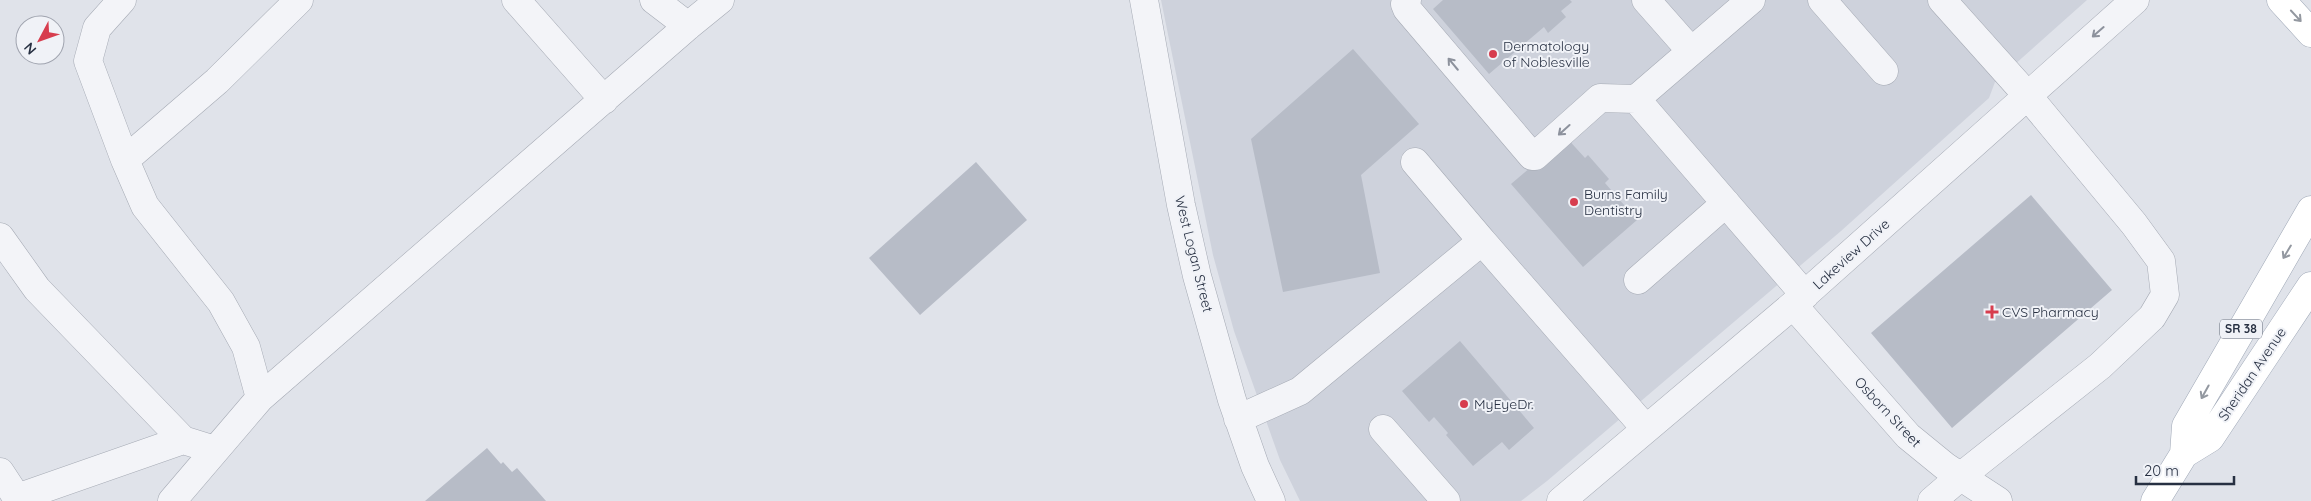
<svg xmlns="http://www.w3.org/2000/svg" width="2311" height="501" font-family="Quicksand,sans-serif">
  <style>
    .built { fill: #ced2dc }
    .building { fill: #b7bcc7 }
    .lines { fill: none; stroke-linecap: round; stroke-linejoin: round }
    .minor-casing { stroke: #a5aab4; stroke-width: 29 }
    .major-casing { stroke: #9ea7b6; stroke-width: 29 }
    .minor { stroke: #f3f4f8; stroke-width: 28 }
    .major { stroke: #fff; stroke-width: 28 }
    .oneway { stroke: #9398a0 }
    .oneway2 { stroke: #8d929d }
    .poi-dot { fill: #d73d4e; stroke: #f0f2f7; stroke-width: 2 }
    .labels { text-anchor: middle; stroke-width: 4; stroke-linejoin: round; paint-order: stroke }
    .shield { fill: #f0f2f7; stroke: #636a78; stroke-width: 1 }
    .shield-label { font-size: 12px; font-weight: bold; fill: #273042 }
    .poi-label { font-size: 14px; fill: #273042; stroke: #f0f2f7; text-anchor: start }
    .street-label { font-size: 14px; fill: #273042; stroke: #f0f2f7 }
  </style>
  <rect width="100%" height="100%" fill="#e0e3ea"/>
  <path class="built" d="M1161,0h926l-92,82 -6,16 -148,133 -294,250 -26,20h-221l-20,-41 -46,-129 -21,-76z"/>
  <path class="building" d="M1443,0h127l2,2 -11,9 5,6 -18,16 -4,-6 -55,47 -56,-65z
    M1353,49l66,75 -58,51 19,98 -97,19 -32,-153z
    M1566,137l19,21 3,-3 21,24 -4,4 32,37 -54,47 -72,-83z
    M976,162l51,58 -107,95 -51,-57z
    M2031,195l81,95 -160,138 -81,-95z
    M1460,341l74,87 -25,22 -7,-8 -29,24 -27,-31 2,-2 -14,-16 -5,5 -27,-31z
    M487,448l14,16 2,-2 9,10 5,-4 29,33h-121z"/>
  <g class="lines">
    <defs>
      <path id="minor" d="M122,0l-25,28 -9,33 37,99
        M516,0l88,100
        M654,0l34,26
        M1144,0l37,205 16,71 35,124 23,66 16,35
        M1407,0l-2,4 2,5 125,147h3l65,-58 36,1
        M1646,0l45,51
        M1751,0l-115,99 169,196
        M1822,0l62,71
        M1415,162l67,79
        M0,237l37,52 146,151 32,10
        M1638,280l88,-77
        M1793,305l115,131 38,31 52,34
        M260,398l-14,-51 -25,-45 -76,-96 -20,-46 92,-79 82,-81
        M1238,419l62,-28 182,-150 164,188
        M1383,429l63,72
        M0,472l19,29
        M17,498l166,-58
        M172,501l88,-103 428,-372 32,-26
        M1561,501l232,-196 342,-305
        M1932,501l28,-24 140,-111 52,-49 13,-22 -4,-34 -27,-37 -107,-129 -85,-95"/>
      <path id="major" d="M2281,0l30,33
        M2184,454l2,-28 125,-216
        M2155,501l29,-47 26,-16 101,-152"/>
    </defs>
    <use href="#minor" class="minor-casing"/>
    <use href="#major" class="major-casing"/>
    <use href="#minor" class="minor"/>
    <use href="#major" class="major"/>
  </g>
  <defs><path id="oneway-shaft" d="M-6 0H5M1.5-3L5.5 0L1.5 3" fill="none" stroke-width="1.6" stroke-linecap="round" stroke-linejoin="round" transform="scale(1.25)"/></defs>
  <g class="oneway">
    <use href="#oneway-shaft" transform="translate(2296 16) rotate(47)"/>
    <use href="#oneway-shaft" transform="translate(2287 252) rotate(121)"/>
    <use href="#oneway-shaft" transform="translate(2205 392) rotate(119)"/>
  </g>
  <g class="oneway2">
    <use href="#oneway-shaft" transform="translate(2098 32) rotate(139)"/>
    <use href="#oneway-shaft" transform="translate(1453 64) rotate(-130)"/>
    <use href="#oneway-shaft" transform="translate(1564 130) rotate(138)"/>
  </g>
  <g class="poi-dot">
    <circle cx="1493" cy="54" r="5"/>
    <circle cx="1574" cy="202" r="5"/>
    <path d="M1989.5 304.5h5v5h5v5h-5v5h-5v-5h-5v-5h5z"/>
    <circle cx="1464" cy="404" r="5"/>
  </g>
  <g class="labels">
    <rect class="shield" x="2220" y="319.5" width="42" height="19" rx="4"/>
    <g class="shield-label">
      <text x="2241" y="333">SR 38</text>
    </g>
    <g class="poi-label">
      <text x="1503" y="51">Dermatology<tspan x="1503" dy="16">of Noblesville</tspan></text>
      <text x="1584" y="199">Burns Family<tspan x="1584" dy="16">Dentistry</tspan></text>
      <text x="2002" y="317">CVS Pharmacy</text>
      <text x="1474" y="409">MyEyeDr.</text>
    </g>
    <g class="street-label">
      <text transform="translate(1194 254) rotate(76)" y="5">West Logan Street</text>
      <text transform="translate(1851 254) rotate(-42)" y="5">Lakeview Drive</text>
      <text transform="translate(2252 374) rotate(-56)" y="5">Sheridan Avenue</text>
      <text transform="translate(1888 412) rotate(47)" y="5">Osborn Street</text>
    </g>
  </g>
  <g transform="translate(40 40) rotate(229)"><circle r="24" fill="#f0f2f7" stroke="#a0a4af"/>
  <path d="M0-4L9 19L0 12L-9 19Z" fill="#d73d4e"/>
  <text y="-8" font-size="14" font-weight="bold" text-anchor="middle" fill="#273042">N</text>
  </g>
  <path d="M2136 476v8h98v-8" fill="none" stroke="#273042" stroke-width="2.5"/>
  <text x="2144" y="476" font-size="15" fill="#273042" stroke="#f0f2f7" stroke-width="4" paint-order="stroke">20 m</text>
</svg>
